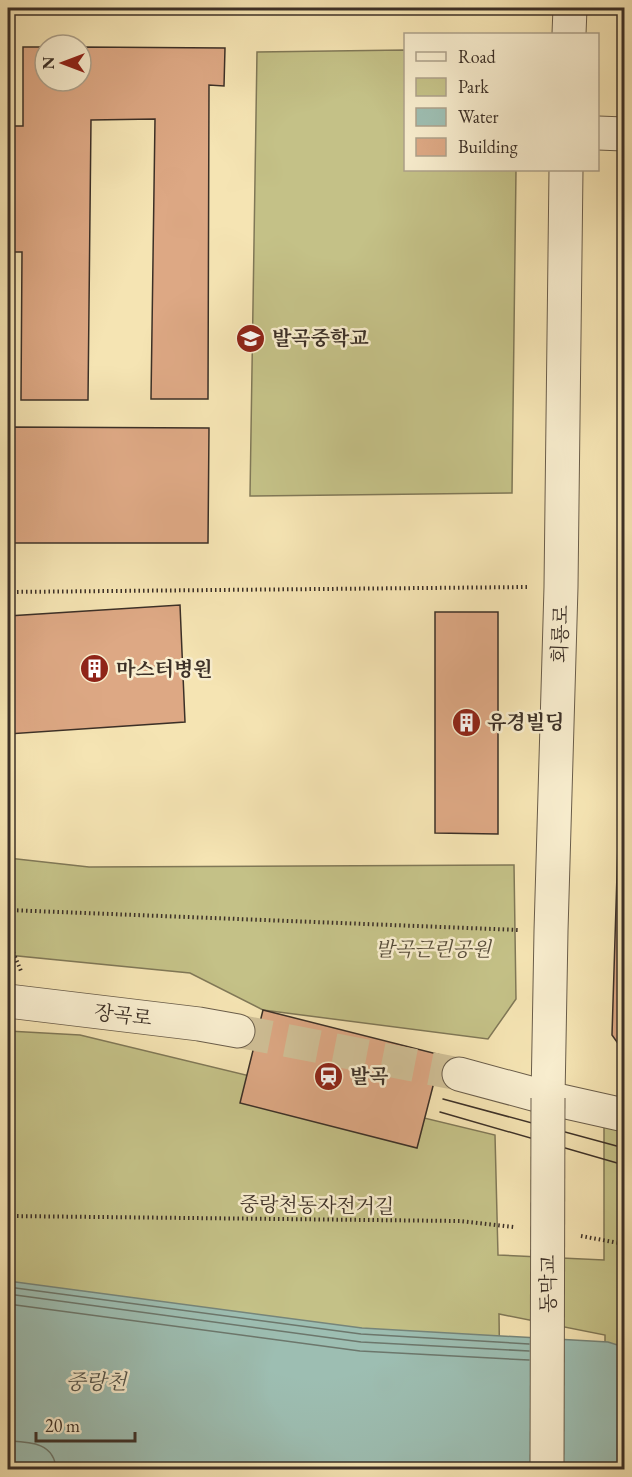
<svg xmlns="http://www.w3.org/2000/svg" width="632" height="1477" font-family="'EB Garamond','Noto Serif KR',serif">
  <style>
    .green { fill: #c4c187; stroke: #807857; stroke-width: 1.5 }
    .water { fill: #9dbeb2; stroke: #76857a; stroke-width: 1.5 }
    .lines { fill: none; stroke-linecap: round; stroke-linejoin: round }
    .shore { stroke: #6c776c; stroke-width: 1.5 }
    .building { fill: #dda884; stroke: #3c3027; stroke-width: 1.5 }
    .minor-tunnel { stroke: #d0c097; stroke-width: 33; stroke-dasharray: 33 16; stroke-linecap: butt }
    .minor-casing { stroke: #6a5d4a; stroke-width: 35 }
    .tertiary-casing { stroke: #6a5d4a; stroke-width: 35 }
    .path { stroke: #3c3027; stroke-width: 4; stroke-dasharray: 1.5 3; stroke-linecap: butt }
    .minor { stroke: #f8edce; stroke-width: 33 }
    .tertiary { stroke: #f8edce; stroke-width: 33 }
    .tram { stroke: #3c3027; stroke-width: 1.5 }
    .tertiary-bridge-casing { stroke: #6a5d4a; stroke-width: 35; stroke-linecap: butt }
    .tertiary-bridge { stroke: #f8edce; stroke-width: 33 }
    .labels { text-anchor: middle; stroke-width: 5; stroke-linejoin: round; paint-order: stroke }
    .poi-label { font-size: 20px; font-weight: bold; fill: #3c3027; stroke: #f8edce; text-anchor: start }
    .street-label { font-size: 20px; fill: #3c3027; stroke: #f8edce }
    .park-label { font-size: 20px; font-style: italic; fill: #574d3a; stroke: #f8edce }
    .water-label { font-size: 21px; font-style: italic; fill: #54544a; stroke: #f8edce }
  </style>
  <rect width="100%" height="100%" fill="#f5e4b3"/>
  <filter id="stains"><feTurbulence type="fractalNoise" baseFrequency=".00333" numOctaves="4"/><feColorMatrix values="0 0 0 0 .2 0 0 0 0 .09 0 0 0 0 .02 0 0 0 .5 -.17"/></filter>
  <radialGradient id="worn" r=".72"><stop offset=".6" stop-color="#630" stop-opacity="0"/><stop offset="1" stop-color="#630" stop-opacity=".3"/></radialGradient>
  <path class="green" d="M405,50l1,120h110l-4,323 -262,3 7,-444z
    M8,858l81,9 425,-2 2,134 -28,40 -225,-29 -73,-37 -182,-18z
    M8,1031l72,4 415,100 3,120 106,5v-143l20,5v347h-19v-134l-106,-21 2,155h-493z"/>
  <path class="water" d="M8,1281l354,47 246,14 16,5v122l-587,1 -4,-3 -25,-4z"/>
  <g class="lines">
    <path class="shore" d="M8,1287l353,47 168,10
      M8,1294l353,48 168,9
      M8,1304l352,47 169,9
      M8,1441c21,1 47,1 48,29"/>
  </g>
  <path class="building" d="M23,47h22v34h36v-34l144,1 -1,38 -15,-1 -1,314h-57l4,-280 -64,1 -3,280h-67l1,-148h-14v-126h15z
    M8,427l201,1 -1,115h-200z
    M180,605l5,117 -177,12v-118z
    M435,612h63v222l-63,-1z
    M623,682h1v370l-12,-17z
    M263,1010l178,45 -24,93 -177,-45z"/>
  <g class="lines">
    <path class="minor-tunnel" d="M238,1031l221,43"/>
    <defs>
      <path id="minor" d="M598,133l26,1
        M8,1001l191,23 39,7
        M459,1074l89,24"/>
      <path id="tertiary" d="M569,34l1,-26
        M566,170l-5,417 -10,344 -3,167 76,17"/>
    </defs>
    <use href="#minor" class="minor-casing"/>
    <use href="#tertiary" class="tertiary-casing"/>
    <path class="path" d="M8,592l521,-5
      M8,910l511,20
      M8,940l13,31
      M8,1216l452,5 54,6
      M581,1236l43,8"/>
    <use href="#minor" class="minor"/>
    <use href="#tertiary" class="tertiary"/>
    <path class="tram" d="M443,1099l181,49
      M440,1112l184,53"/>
    <defs>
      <path id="tertiary-bridge" d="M547,1470l1,-372"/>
    </defs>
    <use href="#tertiary-bridge" class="tertiary-bridge-casing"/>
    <use href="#tertiary-bridge" class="tertiary-bridge"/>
  </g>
  <defs>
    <symbol id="school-disc" viewBox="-11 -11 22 22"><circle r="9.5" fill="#8f2418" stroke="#f8edce"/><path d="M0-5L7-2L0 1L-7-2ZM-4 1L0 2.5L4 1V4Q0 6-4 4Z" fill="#fff"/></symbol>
    <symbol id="building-disc" viewBox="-11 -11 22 22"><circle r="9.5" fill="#8f2418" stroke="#f8edce"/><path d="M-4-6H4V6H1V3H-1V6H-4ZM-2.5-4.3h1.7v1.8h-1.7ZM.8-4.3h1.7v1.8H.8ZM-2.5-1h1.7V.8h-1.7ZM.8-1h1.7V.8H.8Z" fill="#fff"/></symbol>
    <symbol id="station-disc" viewBox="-11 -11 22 22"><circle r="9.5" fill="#8f2418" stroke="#f8edce"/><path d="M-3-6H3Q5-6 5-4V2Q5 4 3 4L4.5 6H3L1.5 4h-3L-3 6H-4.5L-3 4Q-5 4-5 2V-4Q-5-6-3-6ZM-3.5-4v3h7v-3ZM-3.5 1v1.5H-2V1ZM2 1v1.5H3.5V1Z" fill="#fff"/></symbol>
  </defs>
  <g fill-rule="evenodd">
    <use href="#school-disc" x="234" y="322" width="33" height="33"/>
    <use href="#building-disc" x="78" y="652" width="33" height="33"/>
    <use href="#building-disc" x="450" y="706" width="33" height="33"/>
    <use href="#station-disc" x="312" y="1060" width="33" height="33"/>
  </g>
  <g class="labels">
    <g class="poi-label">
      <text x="272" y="345">발곡중학교</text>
      <text x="116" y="676">마스터병원</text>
      <text x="487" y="729">유경빌딩</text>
      <text x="350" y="1083">발곡</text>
    </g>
    <g class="street-label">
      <text transform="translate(560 634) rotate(-88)" y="7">회룡로</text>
      <text transform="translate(123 1015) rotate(7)" y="7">장곡로</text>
      <text transform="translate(317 1205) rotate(1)" y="7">중랑천동자전거길</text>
      <text transform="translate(548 1284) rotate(-90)" y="7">동막교</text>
    </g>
    <g class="park-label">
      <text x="433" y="956">발곡근린공원</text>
    </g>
    <g class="water-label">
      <text x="96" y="1389">중랑천</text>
    </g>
  </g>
  <rect width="632" height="1477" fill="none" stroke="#f5e4b3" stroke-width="30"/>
  <rect x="9" y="9" width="614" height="1459" fill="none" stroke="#3c3027" stroke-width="3"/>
  <rect x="15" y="15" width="602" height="1447" fill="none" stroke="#3c3027" stroke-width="1.5"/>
  <rect x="404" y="33" width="195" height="138" fill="#f8edce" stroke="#ada18b" stroke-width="1.5"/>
  <rect x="416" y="52" width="30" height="9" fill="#f8edce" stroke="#ada18b" stroke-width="1.5"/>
  <text x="458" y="63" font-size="18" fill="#3c3027">Road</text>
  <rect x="416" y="78" width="30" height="18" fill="#c4c187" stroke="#ada18b" stroke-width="1.5"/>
  <text x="458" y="93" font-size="18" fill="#3c3027">Park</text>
  <rect x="416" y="108" width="30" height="18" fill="#9dbeb2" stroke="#ada18b" stroke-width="1.5"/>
  <text x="458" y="123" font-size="18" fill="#3c3027">Water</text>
  <rect x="416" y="138" width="30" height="18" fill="#dda884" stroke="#ada18b" stroke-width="1.5"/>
  <text x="458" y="153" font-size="18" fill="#3c3027">Building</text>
  <g transform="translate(63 63) rotate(270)"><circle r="28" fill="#f8edce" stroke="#ada18b" stroke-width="1.5"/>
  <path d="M0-4.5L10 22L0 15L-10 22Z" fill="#8f2418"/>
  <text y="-9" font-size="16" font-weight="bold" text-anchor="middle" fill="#3c3027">N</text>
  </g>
  <path d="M36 1432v9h99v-9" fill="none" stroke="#3c3027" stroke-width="3"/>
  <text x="45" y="1432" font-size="18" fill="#3c3027" stroke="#f8edce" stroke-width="4.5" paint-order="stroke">20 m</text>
  <rect width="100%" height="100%" filter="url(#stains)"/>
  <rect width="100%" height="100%" fill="url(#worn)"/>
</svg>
